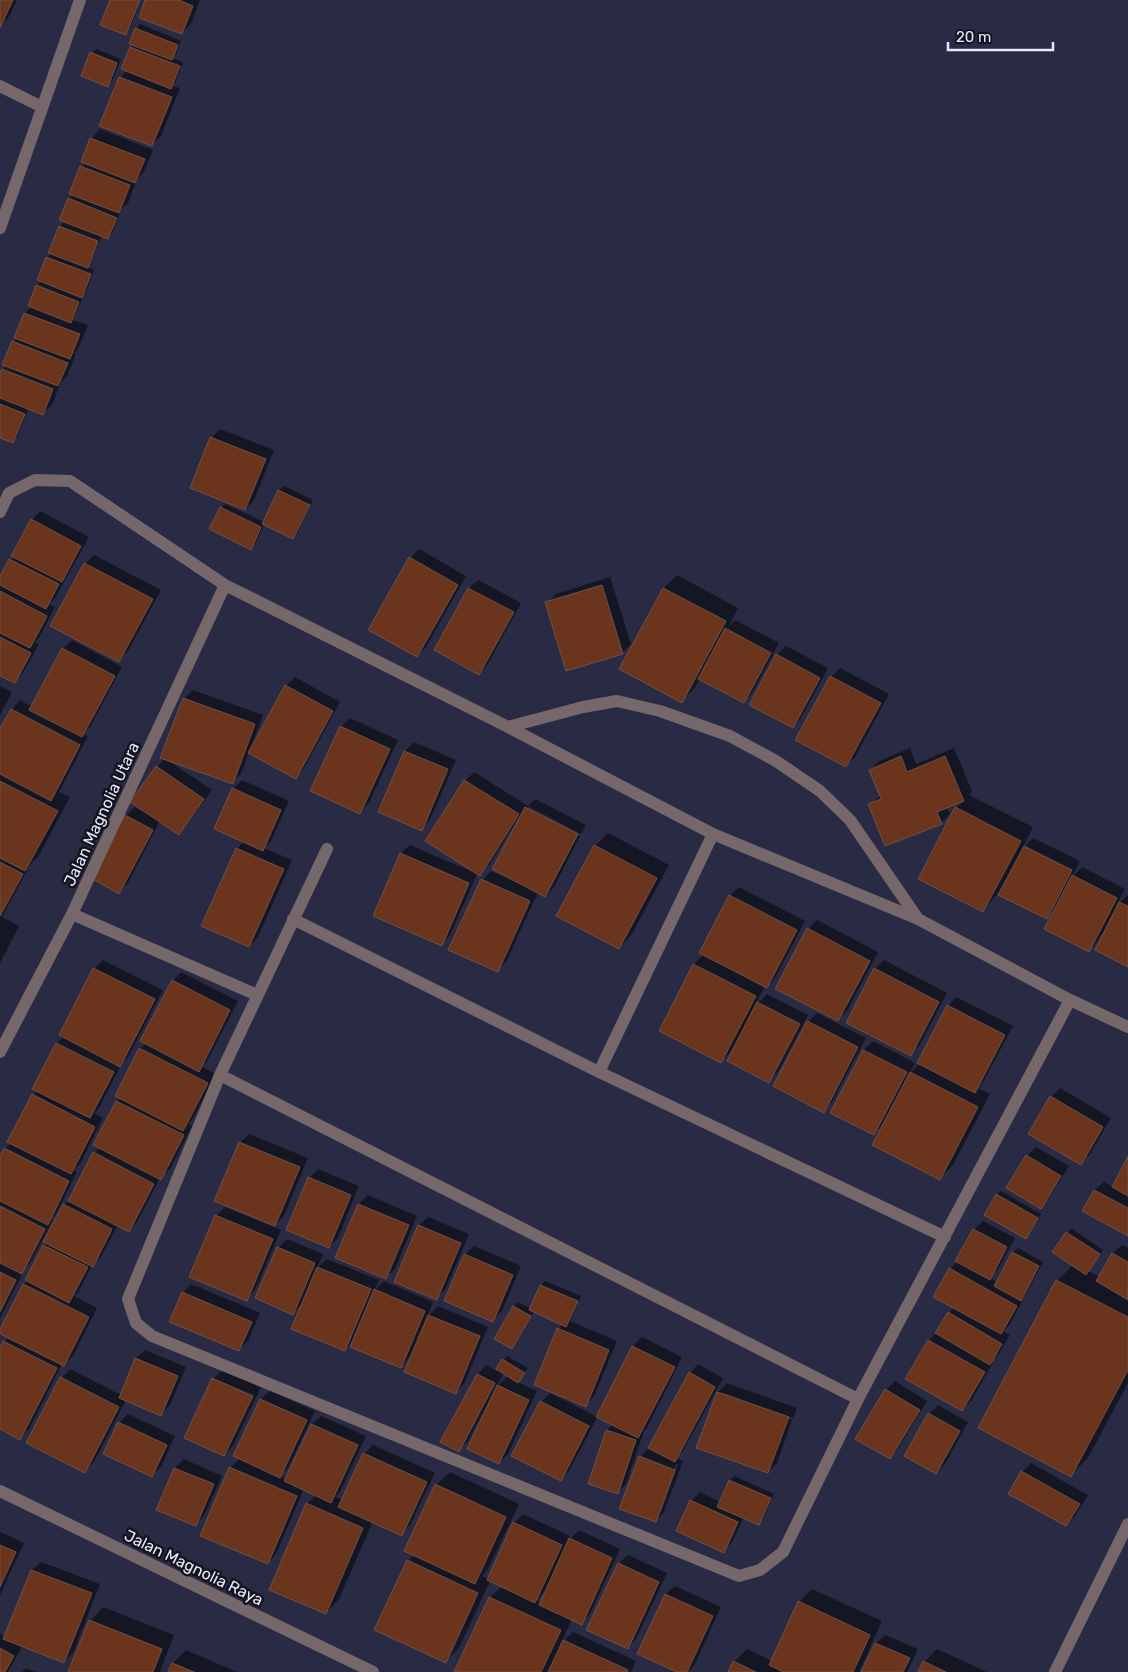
<svg xmlns="http://www.w3.org/2000/svg" width="1128" height="1672" font-family="Rubik,sans-serif">
  <style>
    .shadow { fill: #0007; fill-rule: evenodd }
    .building { fill: #6a341d; stroke: #705145 }
    .lines { fill: none; stroke-linecap: round; stroke-linejoin: round }
    .minor { stroke: #76676b; stroke-width: 12 }
    .labels { text-anchor: middle; stroke-width: 5; stroke-linejoin: round; paint-order: stroke }
    .street-label { font-size: 16px; fill: #e8eafb; stroke: #13141f }
  </style>
  <rect width="100%" height="100%" fill="#292a43"/>
  <path class="shadow" d="M0,0h17l-8,17 -9,9z
    M111,0h30l-11,29 -4,4z
    M147,0h53l-9,24 -9,9z
    M140,24l41,17 -5,13 -4,4 11,4 -8,21 -3,3 8,2 -19,48 -9,9 -32,-67 7,-8 4,-22 3,-4 2,-15z
    M96,49l25,10 -9,22 -4,4 -16,-32z
    M100,129l53,21 -9,22 -7,7 -9,24 -10,9 2,1 -8,21 -4,4 -6,-3 -11,27 -4,5 7,3 -8,22 -5,5h2l-10,23 15,5 -10,24 -4,4 2,1 -9,22 -6,6 -9,23 -9,8 -14,-5 -12,29 -4,4 -13,-5v-59l3,-8 4,-4 6,-23 4,-4 8,-25 7,-7h-2l7,-21 5,-4 5,-24 5,-4 8,-27 5,-5 4,-22 5,-5 7,-27 5,-5 -3,-1 9,-23z
    M220,429l54,21 -20,50 -9,9 -34,-71z
    M284,486l29,14 -16,34 -4,4 -29,-14 -9,20 -4,4 -30,-40 4,-4 39,18 16,-32z
    M40,511l49,26 -34,61 -6,6 6,3 -16,31 -4,4 4,2 -16,29 -9,9 -14,-8v-96l14,-22 18,-36z
    M419,549l47,27 -40,71 -9,9 -7,-98z
    M94,555l67,35 -33,61 -9,9 -34,-96z
    M677,575l61,33 -9,18 6,-6 44,23 -27,50 -8,9 -44,-24 -5,10 -14,13 -17,-113z
    M610,577l21,67 -9,9 -75,-50 9,-9z
    M478,580l43,23 -33,61 -9,9 -10,-85z
    M72,640l50,27 -32,60 -7,7 5,2 -29,56 11,5 -32,60 -7,6 -29,54 17,9 -19,37v-233l12,-21 8,-9 12,7 31,-58z
    M786,646l42,22 -27,50 -9,9 -15,-72z
    M840,668l49,26 -34,63 -9,8 -15,-88z
    M295,677l45,25 -36,66 -9,9 -46,-25 -8,22 -9,8 -63,-21 43,29 -25,35 -9,9 -18,-13 -32,62 -9,9 7,-76 8,-9 12,6 1,-1 10,-45 8,-9 19,-59 9,-9 70,25 -11,30h2l32,-59z
    M0,686l12,6 -12,23z
    M350,718l48,22 -29,63 -9,9 -19,-85z
    M414,742l42,18 -26,60 -8,9 -43,-18 26,-60z
    M910,748l6,16 38,-16 18,43 -3,4 64,32 -11,22 11,-11 47,23 -8,16 10,-10 43,22 -9,17 12,-11v70l-26,-32 -5,9 -8,8 -33,-42 -10,10 -48,-25 -15,18 -27,-103 8,-8 -17,7 3,7 -9,9 -71,-18 11,-10 -10,-25 8,-9z
    M474,772l54,34 7,-7 51,26 -5,9 -53,-28v3l52,27 -26,51 -9,9 -7,-4 -32,70 -9,8 -15,-90 9,-9 22,10 7,-62 -2,-1 -29,47 -9,9 -15,-93z
    M242,780l47,21 -18,40 -7,7 28,12 -34,77 -9,9 -12,-97 7,-8 -11,-52z
    M608,833l61,32 -37,69 -13,14 -24,-102z
    M410,845l67,29 -27,61 -8,9 -68,-29 27,-62z
    M739,887l66,34 -30,57 -8,9 -2,-1 -35,67 -9,8 -61,-31 34,-66 10,-10 26,-58z
    M817,920l61,32 -31,59 -9,8 -30,-90z
    M103,960l60,30 -35,67 -6,6 -23,45 -5,5 9,5 -23,46 -7,6 4,2 -21,42 -5,5 2,1 -23,43 -7,7 1,1 -24,47v-159l5,-10 6,-6 22,-48 5,-5 -4,-2 23,-45 6,-6 -3,-2 34,-66z
    M884,960l63,33 -28,53 -8,8 -36,-85z
    M181,972l57,29 -31,60 -5,6 14,7 -24,46 -4,4 4,2 -22,43 -10,9 -23,44 -9,9 -10,-6 -17,32 -9,8 -14,28 -4,3 23,12 -24,48 -9,8h-2l-33,65 -9,9 -20,-10v-78l4,-8 5,-5 -7,-4 -2,4v-9l2,1 22,-45 4,-3 -2,-1 21,-38 17,-37 8,-8 22,-44 6,-6 17,-45 4,-5 -5,-2 24,-46 6,-6 27,-62z
    M767,994l41,21 -30,57 -9,9 -11,-78z
    M956,997l57,29 -30,56 -5,6 12,6 -37,71 -13,13 -56,-55 -10,11 -42,-21 32,-63 9,-9 42,22 -6,12 11,-12 28,-57z
    M817,1013l49,25 -34,64 -8,9 -16,-89z
    M1060,1088l51,30 -21,36 -9,9 -30,-66z
    M249,1134l59,24 -24,58 -9,9 -35,-82z
    M1036,1147l33,19 -20,32 -9,9 -13,-51z
    M1128,1158v76l-44,-24 11,-20 9,-8 9,5z
    M318,1169l41,17 -21,52 -9,9 -20,-69z
    M1001,1191l40,23 -11,19 -4,4 -29,-42z
    M368,1195l49,21 -22,53 -9,8 -49,-20 22,-53z
    M225,1207l56,23 -26,60 -9,9 -30,-83z
    M428,1217l41,17 -24,56 -9,8 -41,-16 24,-57z
    M983,1221l32,17 -17,31 -8,9 7,4 16,-30 5,-4 25,14 -33,62 -7,7 7,4 -12,20 -7,7 2,1 -22,38 -9,9 -55,-32 22,-38 8,-8 12,-19 5,-6 -4,-38 8,-8 -1,-1 17,-30z
    M1071,1228l32,22 -15,21 12,6 13,-24 9,-8 6,3v135l-40,75 -17,17 -92,-47 79,-148 15,-15 -19,-13z
    M287,1239l36,15 -6,14 10,-9 52,21 -4,10 9,-9 49,21 -6,16 11,-12 50,21 -24,57 -8,8 -43,-38 -13,13 -47,-26 -8,9 -42,-47 -10,10 -36,-15 21,-50z
    M474,1246l47,20 -19,45 -9,9 -28,-65z
    M545,1281l36,15 -11,25 47,20 -23,55 -8,9 -28,-76 5,-5 -29,-13 -18,32 -4,4 2,-40 4,-5 13,7 10,-23z
    M191,1284l69,29 -12,28 -9,9 -56,-58z
    M642,1337l40,20 -35,71 -3,3 -18,53 -9,9 -28,-9 18,-54 6,-6 -15,-8 -29,55 -9,8 -19,-77 9,-9 47,24 36,-71z
    M145,1350l41,17 -16,38 -9,9 -35,-14 -32,62 -9,9 -23,-93 8,-9 51,26 15,-37z
    M507,1356l21,12 -11,14 20,9 -29,63 -9,9 -15,-48 -2,-1 -14,27 -9,9 19,-76 8,-9 11,6zM504,1373l4,3 -10,10h-1z
    M698,1364l25,14 -40,73 -7,7 7,3 -19,51 -9,9 -15,-64 9,-9 41,-75zM676,1464h2l-17,48h-3z
    M222,1370l39,17 -28,59 -9,9 -11,-76z
    M895,1381l32,20 -29,48 -9,9 -3,-68z
    M727,1383l70,25 -4,10 -72,-26v2l71,26 -15,43 -9,9 -50,-80z
    M270,1391l45,20 -27,57 -8,8 7,3 25,-55 9,-8 45,20 -26,56 -5,5 8,3 21,-46 9,-9 62,28 -25,52 -8,9 -29,-13 -34,78 -13,14 -19,-109 10,-10 -13,-5 -28,65 -8,9 -38,-95 10,-10 -5,-2 26,-57z
    M938,1405l30,17 -23,42 -9,8 -7,-58z
    M128,1414l47,22 -14,31 -9,8 -33,-52z
    M184,1459l38,17 -18,40 -9,9 -38,-16 18,-41z
    M1031,1463l57,32 -13,21 -9,9 -44,-53z
    M450,1472l69,32 -31,65 -6,7 7,3 25,-56 9,-9 47,22 -3,6 12,-12 41,19 -30,65 -9,9 -9,-4 -11,25 12,-12 63,29 -5,11h-175l34,-74 12,-12 -12,-5 -31,67 -13,13 -38,-100 6,-7 22,-69zM547,1589l-6,13 -5,-2z
    M734,1476l40,18 -11,25 -4,4 -15,-6 -12,25 -8,9 -33,-50 9,-9 20,10 10,-22z
    M0,1532l24,11 -24,52z
    M628,1555l39,18 -31,66 -9,9 -39,-18 31,-67z
    M41,1562l59,22 -27,69 -9,9 -41,-17 -15,27h-8v-38l6,3 26,-67z
    M675,1586l46,21 -27,59 -7,6h-7l-41,-19 27,-59z
    M812,1589l70,32 -23,51h-130l5,-10 13,-13 25,12 27,-59z
    M103,1607l71,28 -14,37h-90l20,-51z
    M885,1635l33,14 -11,23h-44l13,-29z
    M937,1649l50,23h-68l5,-10z
    M186,1650l51,22h-68l4,-9z
    M26,1668l10,4h-14z"/>
  <path class="building" d="M0,0h13l-13,28z
    M110,0h30l-14,35 -26,-10z
    M145,0h34l14,6 -11,28 -43,-16z
    M135,28l43,17 -6,15 -43,-16z
    M130,47l50,19 -9,23 -50,-20z
    M90,52l27,11 -9,24 -27,-11z
    M119,77l53,20 -20,49 -53,-20z
    M90,138l55,21 -10,24 -54,-21z
    M80,166l50,19 -11,28 -50,-19z
    M68,198l49,20 -9,21 -49,-19z
    M59,226l39,15 -10,27 -40,-15z
    M46,257l45,17 -9,24 -45,-18z
    M36,285l43,17 -8,21 -43,-17z
    M24,313l56,21 -10,25 -56,-21z
    M12,341l56,22 -10,23 -56,-21z
    M2,369l51,20 -10,26 -43,-17v-25z
    M0,404l25,10 -12,29 -13,-5z
    M210,437l56,22 -21,51 -55,-22z
    M278,490l32,15 -17,34 -31,-15z
    M220,507l41,20 -10,23 -42,-21z
    M31,519l50,27 -19,36 -51,-26z
    M409,557l49,28 -41,72 -49,-27z
    M9,559l50,25 -13,25 -46,-24v-9z
    M84,563l69,36 -34,63 -69,-36z
    M602,585l21,69 -57,17 -21,-69z
    M468,588l46,24 -35,63 -45,-25z
    M663,588l63,33 -44,82 -63,-34z
    M0,591l47,25 -17,32 -30,-15z
    M725,628l46,25 -27,50 -46,-24z
    M0,637l31,16 -16,30 -15,-7z
    M62,648l53,28 -33,61 -53,-27z
    M776,654l44,24 -27,50 -44,-23z
    M830,676l51,27 -35,64 -51,-27z
    M285,685l48,26 -37,68 -48,-26z
    M183,698l72,26 -22,60 -73,-26z
    M11,709l69,36 -29,56 -51,-27v-46z
    M340,726l50,23 -30,65 -50,-23z
    M404,751l44,18 -26,62 -44,-19z
    M901,756l6,16 38,-16 19,45 -27,11 5,12 -57,22 -17,-42 13,-5 -12,-29z
    M156,766l48,33 -25,36 -49,-33z
    M464,780l55,34 -39,62 -55,-35z
    M0,781l58,30 -33,60 -25,-13z
    M232,788l49,22 -18,41 -49,-22z
    M525,807l53,27 -33,63 -53,-28z
    M955,807l66,34 -38,71 -65,-33z
    M125,815l28,15 -34,64 -28,-16z
    M594,845l63,33 -38,71 -63,-33z
    M1024,846l48,24 -25,49 -49,-24z
    M236,848l48,21 -35,78 -48,-21z
    M400,853l69,30 -27,63 -69,-30z
    M0,862l23,12 -23,42z
    M1072,875l45,23 -28,54 -45,-23z
    M481,879l49,22 -32,71 -50,-22z
    M729,895l68,35 -30,58 -68,-35z
    M1119,902l9,4v61l-33,-17z
    M807,928l63,33 -32,60 -63,-32z
    M693,964l63,32 -35,67 -62,-32z
    M93,968l62,31 -35,68 -61,-32z
    M874,968l65,34 -28,54 -65,-33z
    M172,980l58,30 -31,62 -59,-31z
    M757,1002l43,22 -31,59 -42,-22z
    M947,1005l58,30 -30,58 -58,-30z
    M807,1021l51,26 -34,66 -51,-27z
    M56,1043l58,29 -24,46 -58,-29z
    M139,1048l69,35 -25,48 -68,-35z
    M863,1050l44,22 -33,63 -44,-22z
    M910,1072l68,35 -38,73 -68,-35z
    M32,1094l63,33 -24,47 -64,-32z
    M1050,1096l53,31 -22,38 -53,-31z
    M116,1101l68,34 -23,45 -68,-35z
    M239,1142l61,25 -25,59 -61,-25z
    M4,1148l65,33 -21,44 -48,-24v-45z
    M93,1152l61,32 -25,48 -61,-31z
    M1026,1155l35,21 -20,33 -35,-21z
    M1128,1156v40l-16,-9z
    M308,1177l43,18 -22,53 -43,-18z
    M1094,1190l34,18v28l-46,-25z
    M996,1194l42,24 -12,21 -42,-24z
    M63,1204l49,25 -19,38 -50,-25z
    M358,1204l51,21 -23,54 -51,-21z
    M0,1206l45,23 -23,45 -22,-11z
    M215,1215l58,24 -26,62 -58,-24z
    M418,1225l43,18 -24,57 -43,-18z
    M973,1229l34,18 -17,33 -35,-19z
    M1066,1232l34,22 -14,21 -34,-23z
    M43,1245l45,22 -19,36 -44,-23z
    M277,1247l38,16 -22,52 -38,-17z
    M1012,1252l27,14 -18,35 -27,-15z
    M1112,1253l16,9v38l-32,-19z
    M464,1254l49,21 -20,47 -49,-21z
    M317,1267l54,22 -26,62 -54,-22z
    M949,1268l68,38 -16,28 -68,-37z
    M0,1272l16,8 -16,32z
    M1056,1280l72,37v53l-57,107 -93,-49z
    M23,1284l66,33 -25,49 -64,-32v-5z
    M540,1285l38,16 -12,26 -37,-17z
    M374,1289l51,22 -24,57 -51,-21z
    M182,1292l70,30 -13,29 -70,-29z
    M513,1306l18,10 -19,33 -18,-10z
    M948,1312l54,32 -12,21 -55,-32z
    M428,1315l52,21 -24,58 -52,-22z
    M557,1328l52,22 -23,57 -52,-22z
    M928,1340l57,32 -23,39 -57,-32z
    M3,1341l54,27 -37,72 -20,-11v-81z
    M632,1346l43,21 -37,71 -42,-21z
    M135,1358l43,18 -17,40 -42,-18z
    M502,1359l23,14 -7,10 -22,-14z
    M689,1372l26,15 -40,75 -27,-14z
    M477,1374l18,9 -36,69 -19,-10z
    M60,1377l59,30 -34,66 -59,-30z
    M212,1378l41,18 -29,60 -40,-18z
    M497,1385l32,15 -30,64 -32,-15z
    M885,1389l35,21 -30,49 -35,-20z
    M717,1392l72,25 -21,56 -72,-25z
    M260,1399l47,21 -27,58 -47,-22z
    M540,1401l49,25 -28,55 -50,-25z
    M928,1413l32,18 -24,43 -32,-18z
    M118,1422l49,23 -15,32 -49,-23z
    M311,1424l47,21 -27,58 -47,-22z
    M606,1430l30,10 -18,54 -30,-10z
    M363,1453l64,29 -25,54 -64,-29z
    M639,1456l36,14 -19,52 -37,-13z
    M229,1467l68,29 -29,68 -68,-28z
    M174,1468l40,16 -18,42 -40,-16z
    M1021,1471l59,33 -14,22 -58,-32z
    M729,1480l42,18 -12,27 -42,-18z
    M435,1484l71,33 -31,67 -71,-33z
    M690,1500l48,22 -14,31 -48,-22z
    M306,1503l57,25 -37,86 -57,-24z
    M513,1522l49,23 -27,58 -48,-23z
    M569,1538l43,20 -30,67 -43,-20z
    M0,1545l16,7 -16,35z
    M407,1560l71,33 -32,70 -72,-33z
    M618,1563l41,19 -31,67 -42,-19z
    M31,1570l61,23 -28,70 -61,-24z
    M665,1594l48,22 -26,56h-10l-40,-18z
    M489,1597l72,33 -20,42h-87z
    M798,1601l72,34 -17,37h-70l-14,-7z
    M89,1620l73,29 -9,23h-85z
    M563,1640l65,30 -1,2h-79z
    M875,1643l35,15 -7,14h-42z
    M0,1648l14,8 -9,16h-5z
    M733,1661l23,11h-28z
    M923,1661l23,11h-28z
    M172,1663l22,9h-26z"/>
  <g class="lines">
    <path class="minor" d="M0,86l42,21
      M0,228l80,-228
      M0,512l9,-19 26,-13 35,1 155,104 283,142 205,107 205,85 152,81 58,27
      M508,727l75,-20 34,-6 43,10 70,25 46,25 44,30 30,29 68,99
      M327,849l-107,226 -92,224 8,24 16,13 587,240 21,-6 23,-18 75,-153 212,-399
      M72,914l185,81
      M293,919l306,153 346,165
      M0,1052l72,-138 153,-329
      M599,1072l114,-238
      M220,1075l638,324
      M0,1491l373,181
      M1055,1672l73,-148"/>
  </g>
  <g class="labels">
    <g class="street-label">
      <text transform="translate(101 814) rotate(-65)" y="6">Jalan Magnolia Utara</text>
      <text transform="translate(194 1567) rotate(26)" y="6">Jalan Magnolia Raya</text>
    </g>
  </g>
  <path d="M948 42v8h105v-8" fill="none" stroke="#e8eafb" stroke-width="2.5"/>
  <text x="956" y="42" font-size="15" fill="#e8eafb" stroke="#13141f" stroke-width="4" paint-order="stroke">20 m</text>
</svg>
